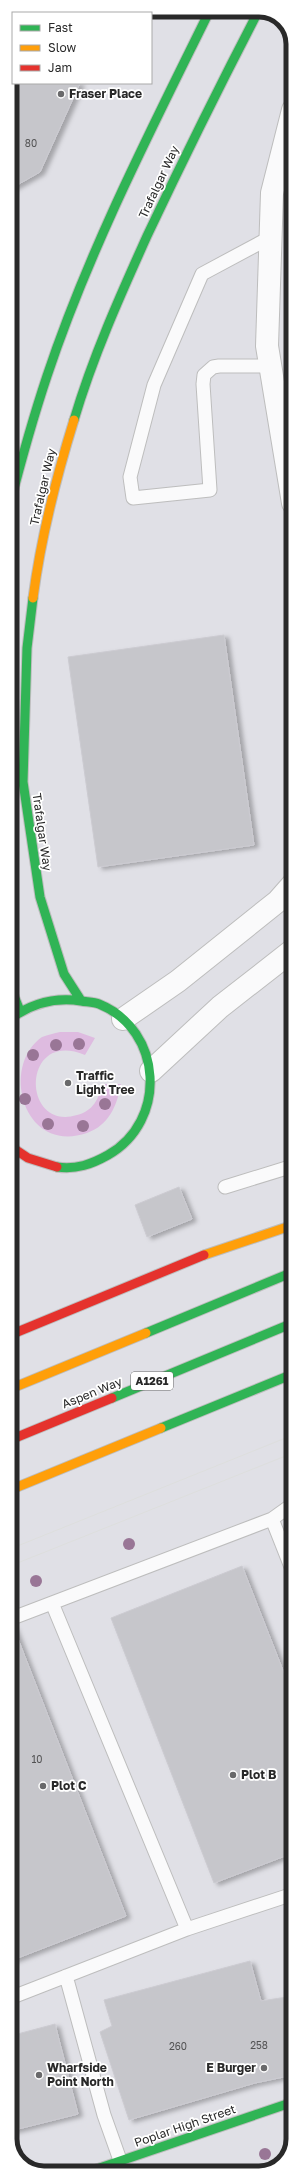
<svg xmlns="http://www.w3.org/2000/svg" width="303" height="2183" font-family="'Golos Text',sans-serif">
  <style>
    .green { fill: #debbe0 }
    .building { fill: #c6c6cb; stroke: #cccbd1; filter: url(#shadow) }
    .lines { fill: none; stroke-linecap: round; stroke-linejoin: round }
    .lane-casing { stroke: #bdbdbd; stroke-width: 15 }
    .street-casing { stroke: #bdbdbd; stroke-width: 24 }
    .fast-casing { stroke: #bdbdbd; stroke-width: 11 }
    .slow-casing { stroke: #bdbdbd; stroke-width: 11 }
    .jam-casing { stroke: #bdbdbd; stroke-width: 11 }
    .lane { stroke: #fafafb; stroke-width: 13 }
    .street { stroke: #fafafb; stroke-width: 22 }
    .fast { stroke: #30b455; stroke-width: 9 }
    .slow { stroke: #ff9f0a; stroke-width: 9 }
    .jam { stroke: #e5322d; stroke-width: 9 }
    .tram { stroke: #dddedd; stroke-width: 1 }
    .tree { fill: #997696 }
    .poi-dot { fill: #69696b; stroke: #fff; stroke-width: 1.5 }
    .labels { text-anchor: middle; stroke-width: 3.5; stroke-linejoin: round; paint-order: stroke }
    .number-label { font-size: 10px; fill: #525253 }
    .shield { fill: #fff; stroke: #696969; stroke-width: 1 }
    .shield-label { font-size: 11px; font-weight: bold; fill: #292929 }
    .poi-label { font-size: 12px; font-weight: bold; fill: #292929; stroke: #fff; text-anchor: start }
    .street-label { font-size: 12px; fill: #292929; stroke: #fff }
    .rim { fill: none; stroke: #292929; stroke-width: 5 }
  </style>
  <defs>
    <filter id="shadow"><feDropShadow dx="4.5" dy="2.5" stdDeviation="2" flood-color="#0004"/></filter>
  </defs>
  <rect width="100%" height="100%" fill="#e0e0e6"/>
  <path class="green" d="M60,1032h18l17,6 -10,17c-64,-27 -64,77 -8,60 16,-4 22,-16 25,-31h19c-4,22 -12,41 -34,49 -64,22 -87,-67 -45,-96 6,-2 12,-4 18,-5z"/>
  <path class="building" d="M10,83h70l-40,89 -30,17z
    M224,635l30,210 -156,22 -30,-210z
    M179,1187l13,32 -45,18 -12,-32z
    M242,1566l51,130v157l-79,30 -103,-265z
    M13,1626l113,290 -116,45v-334z
    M250,1961l11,40 32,-5v79l-38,8 -126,37 -29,-88 12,-6 -8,-26z
    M55,2024l23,90 -68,17v-95z"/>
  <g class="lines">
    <defs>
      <path id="lane" d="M271,366h-52l-6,1 -9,8 -1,9 7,106 -77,8 -3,-21 24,-92 48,-111 69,-37
        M225,1187l68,-21
        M272,1519l21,53
        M52,1603l135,326
        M10,1619l262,-100 21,-15
        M66,1976l38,139 16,45
        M10,1998l177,-69 106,-35"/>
      <path id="street" d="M293,110l-21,83 -5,153 26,157
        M123,1019l55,-38 100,-80 15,-17
        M151,1071l69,-64 73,-57"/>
      <path id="fast" d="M74,420c19,-64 46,-124 73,-184 36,-76 73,-151 112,-226
        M10,504c11,-43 23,-86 37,-128 42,-126 104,-246 163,-366
        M33,598l-6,50 -4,134 17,115 24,77 16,25
        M10,986l10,25
        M10,1019c22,-16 45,-22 71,-18 6,1 13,1 18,3 64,26 69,117 9,151 -16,9 -32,15 -51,12
        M146,1333l147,-61
        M112,1398l181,-75
        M161,1428l132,-54
        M85,2173l208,-71"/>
      <path id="slow" d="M33,598c8,-61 23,-120 41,-178
        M204,1255l89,-30
        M10,1389l136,-56
        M10,1490l151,-62"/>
      <path id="jam" d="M10,1146l18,12 29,9
        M10,1335l194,-80
        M10,1440l102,-42"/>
    </defs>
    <use href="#lane" class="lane-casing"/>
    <use href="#street" class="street-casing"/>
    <use href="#fast" class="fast-casing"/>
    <use href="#slow" class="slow-casing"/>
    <use href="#jam" class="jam-casing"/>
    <use href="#lane" class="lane"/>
    <use href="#street" class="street"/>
    <use href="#fast" class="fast"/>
    <use href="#slow" class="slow"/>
    <use href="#jam" class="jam"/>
    <path class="tram" d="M10,1549l283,-114
      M10,1566l283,-113"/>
  </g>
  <g class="tree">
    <circle cx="79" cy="1044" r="6"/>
    <circle cx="56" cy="1045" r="6"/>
    <circle cx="33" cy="1055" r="6"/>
    <circle cx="25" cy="1099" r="6"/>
    <circle cx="105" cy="1104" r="6"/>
    <circle cx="48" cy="1124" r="6"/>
    <circle cx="83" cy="1126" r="6"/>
    <circle cx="129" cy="1544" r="6"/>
    <circle cx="36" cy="1581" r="6"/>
    <circle cx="265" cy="2154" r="6"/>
  </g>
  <g class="poi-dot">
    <circle cx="61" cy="94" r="4"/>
    <circle cx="68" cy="1083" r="4"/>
    <circle cx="233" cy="1775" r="4"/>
    <circle cx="43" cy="1786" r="4"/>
    <circle cx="264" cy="2068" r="4"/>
    <circle cx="39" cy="2075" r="4"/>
  </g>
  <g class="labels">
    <g class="number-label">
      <text x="31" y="147">80</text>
      <text x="37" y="1763">10</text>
      <text x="259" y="2049">258</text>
      <text x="178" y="2050">260</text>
    </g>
    <rect class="shield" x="131" y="1372" width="42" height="18" rx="3"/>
    <g class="shield-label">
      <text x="152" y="1385">A1261</text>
    </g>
    <g class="poi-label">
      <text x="69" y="98">Fraser Place</text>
      <text x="76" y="1080">Traffic<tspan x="76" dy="14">Light Tree</tspan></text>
      <text x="241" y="1779">Plot B</text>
      <text x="51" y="1790">Plot C</text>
      <text x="47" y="2072">Wharfside<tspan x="47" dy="14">Point North</tspan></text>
      <text x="256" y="2072" text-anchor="end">E Burger</text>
    </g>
    <g class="street-label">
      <text transform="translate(159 182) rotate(-65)" y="4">Trafalgar Way</text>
      <text transform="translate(43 487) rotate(-77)" y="4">Trafalgar Way</text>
      <text transform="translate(42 832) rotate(82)" y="4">Trafalgar Way</text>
      <text transform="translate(92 1393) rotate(-22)" y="4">Aspen Way</text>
      <text transform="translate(185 2126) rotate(-19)" y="4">Poplar High Street</text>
    </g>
  </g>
  <path d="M0 0H303V2183H0ZM44 17H259A27 27 0 0 1 286 44V2139A27 27 0 0 1 259 2166H44A27 27 0 0 1 17 2139V44A27 27 0 0 1 44 17Z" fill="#fff" fill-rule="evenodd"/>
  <path class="rim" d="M44 17H259A27 27 0 0 1 286 44V2139A27 27 0 0 1 259 2166H44A27 27 0 0 1 17 2139V44A27 27 0 0 1 44 17Z"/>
  <rect x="12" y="12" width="140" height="72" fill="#ffffff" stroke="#a9a9a9"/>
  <rect x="20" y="25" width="20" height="6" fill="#30b455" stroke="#a9a9a9"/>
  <text x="48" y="32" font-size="12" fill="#292929">Fast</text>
  <rect x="20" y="45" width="20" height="6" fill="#ff9f0a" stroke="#a9a9a9"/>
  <text x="48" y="52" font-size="12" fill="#292929">Slow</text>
  <rect x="20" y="65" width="20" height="6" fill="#e5322d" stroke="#a9a9a9"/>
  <text x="48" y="72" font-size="12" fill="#292929">Jam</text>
</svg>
